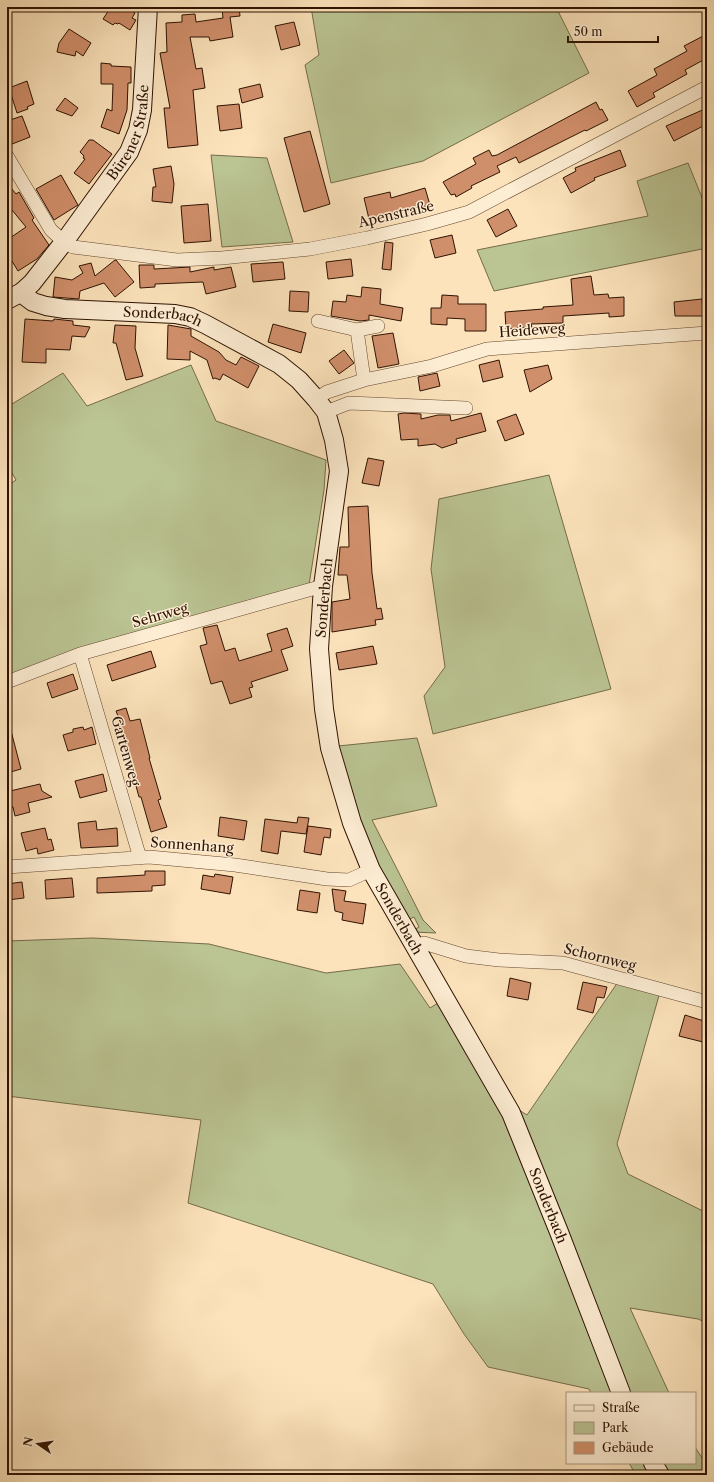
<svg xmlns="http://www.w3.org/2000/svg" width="714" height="1482" font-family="'Libre Caslon Text',serif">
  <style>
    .green { fill: #bbc493; stroke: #746b4a }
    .building { fill: #d08f6b; stroke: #2e1202 }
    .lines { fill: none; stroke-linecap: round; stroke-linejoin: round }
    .street-casing { stroke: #624630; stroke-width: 14 }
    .secondary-casing { stroke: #2e1202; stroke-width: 20 }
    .street { stroke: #fdedd3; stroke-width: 13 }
    .secondary { stroke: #fdedd3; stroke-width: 18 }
    .labels { text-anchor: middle; stroke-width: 3; stroke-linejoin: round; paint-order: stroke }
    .street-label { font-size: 14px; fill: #2e1202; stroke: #fdedd3 }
  </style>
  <rect width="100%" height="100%" fill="#fce3bb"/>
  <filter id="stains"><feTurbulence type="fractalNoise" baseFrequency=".005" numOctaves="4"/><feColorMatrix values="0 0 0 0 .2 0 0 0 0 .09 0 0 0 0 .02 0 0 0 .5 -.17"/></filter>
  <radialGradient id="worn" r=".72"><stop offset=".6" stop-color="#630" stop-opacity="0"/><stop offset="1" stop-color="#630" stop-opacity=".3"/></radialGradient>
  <path class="green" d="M311,7h245l33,66 -166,88 -92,22 -26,-118 14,-10z
    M211,155l56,3 26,84 -71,5z
    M688,163l19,47v38l-213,43 -17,-41 171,-34 -11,-35z
    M191,365l25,56 110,39 -2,30 -15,95 -297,92 -5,-8v-183l9,-6 -9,-16v-57l56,-34 24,33z
    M549,475l62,214 -178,45 -9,-38 21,-29 -14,-98 8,-70z
    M417,738l20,68 -65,14 51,100 13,13 -24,-1v-1l7,-4 -5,-10 -8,4 -29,-54 -18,-44 -21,-77z
    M93,938l116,6 117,29 74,-9 30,44 8,-5 66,109 111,281h-24l-2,-4 -101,-22 -24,-33 -31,-50 -245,-81 13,-83 -194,-24v-155z
    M618,982l42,10 -43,152 11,30 79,39v110l-9,-4 -68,-11 39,85h-41l-109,-283 8,5z
    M695,1447l12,19v9h-39l-6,-12h33z
    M629,1463h19l7,12h-19z"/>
  <path class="building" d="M111,7h14l10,6 -3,5 4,2 -6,10 -11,-7 -1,1 -3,-1 -2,2 -10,-6z
    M230,7h9l1,9 -10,1 3,20 -23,4 -1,-4h-19l6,32 6,-1 3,20 -12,2 5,55 -30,3 -4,-40h6l-10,-55 7,-1 -1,-29 16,-1v-7l13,-1 1,8 27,-4 -1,-10z
    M294,22l6,23 -19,5 -6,-24z
    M69,29l22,14 -8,13 -7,-5 -1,5 -18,-4 2,-9z
    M707,34v24l-22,12 2,4 -34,19 2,4 -18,10 -9,-16 29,-16 -3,-6 33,-18 -3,-5z
    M101,63l10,1v2l20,1v16h-3l-1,27 -8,24 -18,-7 6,-18 5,2 1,-27h-12z
    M27,81l7,23 -7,3 1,2 -11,4 -8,-25z
    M260,84l3,13 -21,6 -3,-14z
    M65,98l13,10 -6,8 -16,-6z
    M596,102l4,8 2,-1 6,11 -22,11 -1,-1 -66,33 -3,-6 -19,9 3,6 -29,14 1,2 -16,9 -1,-3 -4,1 -8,-13 33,-18 -3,-6 16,-8 3,6 5,-1z
    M239,104l3,24 -22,3 -3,-25z
    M707,108v16l-33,17 -8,-15z
    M22,116l8,21 -23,9v-25z
    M310,131l20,73 -26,8 -20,-74z
    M89,140h4l19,14 -23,30 -15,-11 11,-14 -2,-1 1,-2 -4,-4z
    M620,150l6,16 -32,12 1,2 -24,13 -8,-15 13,-7 -1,-3z
    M171,166l3,18 -2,19 -20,-2 1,-14h3l-3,-18z
    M61,175l17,30 -24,15 -18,-31z
    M7,183l9,11 3,-2 15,26 -2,2 17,25 -12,14 -19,12 -11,-18v-13l19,-13 -19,-23z
    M425,188l5,17 -22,6v-1l-39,9 -5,-21 26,-6 1,6z
    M208,204l3,37 -27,2 -3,-37z
    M508,209l9,17 -21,11 -9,-17z
    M452,235l4,18 -21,5 -5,-18z
    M385,242l8,1 -2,27 -9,-1z
    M351,259l2,17 -25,3 -2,-17z
    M115,260h1l18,22 -19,15 -11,-14 -24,8 -1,8 -26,-2 2,-20 17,3 11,-7 -4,-7 12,-3 4,13z
    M283,262l2,17 -32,3 -2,-18z
    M139,265h15v4l36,-2v5l24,-5v3l17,-3 5,20 -30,7 -3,-12 -48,2v3l-15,1z
    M591,276l3,19 14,-1 1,4 15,-1v19l-15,1v-4l-46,3v7l-32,1 1,3 -26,2 -1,-17 38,-3v-2l30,-2 -2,-26z
    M362,287l19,2 -1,15 23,4 -2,13 -32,-6v5l-9,1 -29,-5 2,-15 13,1 1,-7 14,2z
    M290,291l19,1 -1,20 -19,-1z
    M442,295l16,1v8h28v27h-21v-12l-18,-1v7l-16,-1v-16h10z
    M702,299l1,17h-28l-1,-14z
    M25,319l28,2 1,-2 19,2v4l17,2 -5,10 -13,-1 -2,14 -24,-1v14l-24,-1z
    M273,324l33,9 -5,20 -33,-11z
    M115,325l21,1 -1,22 8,28 -17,4 -10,-37h-3z
    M168,325l23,4v7l28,16 7,8 10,5 5,-8 18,9 -11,22 -25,-14 -3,6 -5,-2 -2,1 -6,-19 -17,-9v9l-23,-1z
    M393,333l6,31 -21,4 -6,-32z
    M344,350l10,13 -15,11 -10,-13z
    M499,360l4,17 -20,5 -4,-17z
    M548,365l4,14 -22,13 -6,-22z
    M437,373l3,13 -20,5 -2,-14z
    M404,413l17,1v5l17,-4h12l1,6 30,-8 5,18 -30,8 1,4 -15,5 -7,-4 -17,2v-7l-17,1 -3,-26z
    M516,414l8,20 -19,7 -8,-20z
    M368,458l16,3 -5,25 -17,-3z
    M368,506l4,67 5,36 4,-1 2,11 -8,1 1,5 -44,7v-30l18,-3 -3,-24h-9l2,-28h9l-1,-40z
    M217,625l8,26 10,-3 4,13 33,-10 -5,-17 20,-6 6,18 -12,4 7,20 -37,12 2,5 -4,1 3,9 -22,7 -8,-23 -11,3 -11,-38 7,-2 -4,-16z
    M373,646l4,18 -38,6 -3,-17z
    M151,651l5,16 -44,14 -5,-16z
    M73,674l5,15 -26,9 -5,-15z
    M126,708l4,13 10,-2 10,39h-1l12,41 -3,1 9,27 -16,5 -10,-35h-2l-20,-73h2l-5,-13z
    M10,727l11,42 -14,4v-45z
    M83,727l1,3 8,-3 4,17 -28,7 -5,-16 10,-3v-3z
    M103,774l4,17 -27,7 -5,-17z
    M40,784l2,7 10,6 -24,6 2,9 -15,4 -2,-9 -6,-3v-6l4,-2 -1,-5z
    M220,817l27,4 -3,19 -26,-4z
    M298,817l11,1 -3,16 -25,-3 -3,23 -17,-3 4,-32 32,4z
    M96,821l1,9 20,-2 1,18 -37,2 -3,-25z
    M308,826l23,3 -1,9 -6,-1 -3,18 -17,-3z
    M45,828l3,12 3,-1 3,11 -16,4 -1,-6 -11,3 -5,-18z
    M145,871h20v14l-13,1v5l-55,2v-15l48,-3z
    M215,874l18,3 -3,17 -29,-5 2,-14 11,2z
    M72,878l2,19 -28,2 -1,-19z
    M22,882l2,16 -17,2v-16z
    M332,889l14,2 -2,10 22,3 -3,20 -21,-4 1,-7 -8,-2z
    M300,890l20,3 -3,20 -20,-3z
    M510,978l21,5 -3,17 -21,-4z
    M583,982l24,5 -3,11 -7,-1 -4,16 -16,-4z
    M685,1015l22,7v21l-28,-7z"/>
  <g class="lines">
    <defs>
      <path id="street" d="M7,156l44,74 13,12 9,5 104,13 45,-2 88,-9 57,-11 60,-14 42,-12 238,-125
        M318,321l39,9 21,-4
        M357,330l7,50
        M316,399l11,-7 37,-12 68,-14 55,-17 220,-16
        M326,412l23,-9 117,5
        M80,654l60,204
        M7,682l73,-28 243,-68
        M7,867l142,-10 86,8 92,14 22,1 22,-10
        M415,948l9,-5 42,13 33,4 64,3 144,39"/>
      <g id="secondary">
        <path id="s1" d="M22,292l3,4 8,6 13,4 19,3 110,5 15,3 15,7 74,40 20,16 17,19 10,13 8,28 5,31 -16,115 -4,63 5,60 6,39 22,75 19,47 140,243 48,119 62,161"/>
        <path id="s2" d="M7,300l15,-8 10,-9 32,-41 65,-90 9,-22 4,-20 6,-103"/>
        <path d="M653,1463l7,12"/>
      </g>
    </defs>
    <use href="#street" class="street-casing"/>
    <use href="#secondary" class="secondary-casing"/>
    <use href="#street" class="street"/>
    <use href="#secondary" class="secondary"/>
  </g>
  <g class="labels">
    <g class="street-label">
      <text dy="5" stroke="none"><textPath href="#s2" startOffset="212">Bürener Straße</textPath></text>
      <text transform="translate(396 214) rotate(-13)" y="5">Apenstraße</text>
      <text dy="5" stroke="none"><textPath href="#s1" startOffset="146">Sonderbach</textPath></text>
      <text transform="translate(532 330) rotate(-4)" y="5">Heideweg</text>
      <text transform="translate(324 598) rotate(-85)" y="5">Sonderbach</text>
      <text transform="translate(160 615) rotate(-16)" y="5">Sehrweg</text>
      <text transform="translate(126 751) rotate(74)" y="5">Gartenweg</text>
      <text transform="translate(192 845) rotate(4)" y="5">Sonnenhang</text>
      <text dy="5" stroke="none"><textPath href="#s1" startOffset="866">Sonderbach</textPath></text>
      <text transform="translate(600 957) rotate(14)" y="5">Schornweg</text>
      <text dy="5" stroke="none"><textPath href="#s1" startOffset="1190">Sonderbach</textPath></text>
    </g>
  </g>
  <rect width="714" height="1482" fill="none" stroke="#fce3bb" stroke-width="24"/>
  <rect x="8" y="8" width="698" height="1466" fill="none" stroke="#2e1202" stroke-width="2"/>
  <rect x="12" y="12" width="690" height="1458" fill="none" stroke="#2e1202"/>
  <rect x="566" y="1392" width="130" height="72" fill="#fdedd3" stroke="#aa957f"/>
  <rect x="574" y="1405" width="20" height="6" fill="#fdedd3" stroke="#aa957f"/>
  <text x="602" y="1412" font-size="12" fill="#2e1202">Straße</text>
  <rect x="574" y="1422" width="20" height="12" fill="#bbc493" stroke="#aa957f"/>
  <text x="602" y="1432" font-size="12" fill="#2e1202">Park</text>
  <rect x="574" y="1442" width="20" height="12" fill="#d08f6b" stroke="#aa957f"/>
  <text x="602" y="1452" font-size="12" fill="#2e1202">Gebäude</text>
  <g transform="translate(38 1444) rotate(283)" stroke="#fdedd3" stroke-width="3" paint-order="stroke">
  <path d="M0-3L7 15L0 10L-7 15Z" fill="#2e1202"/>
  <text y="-6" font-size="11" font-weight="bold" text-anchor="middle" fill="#2e1202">N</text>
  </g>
  <path d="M568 36v6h90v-6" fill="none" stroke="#2e1202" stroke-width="2"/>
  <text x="574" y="36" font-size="12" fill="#2e1202" stroke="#fdedd3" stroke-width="3" paint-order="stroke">50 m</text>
  <rect width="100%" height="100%" filter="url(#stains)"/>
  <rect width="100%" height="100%" fill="url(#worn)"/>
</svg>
